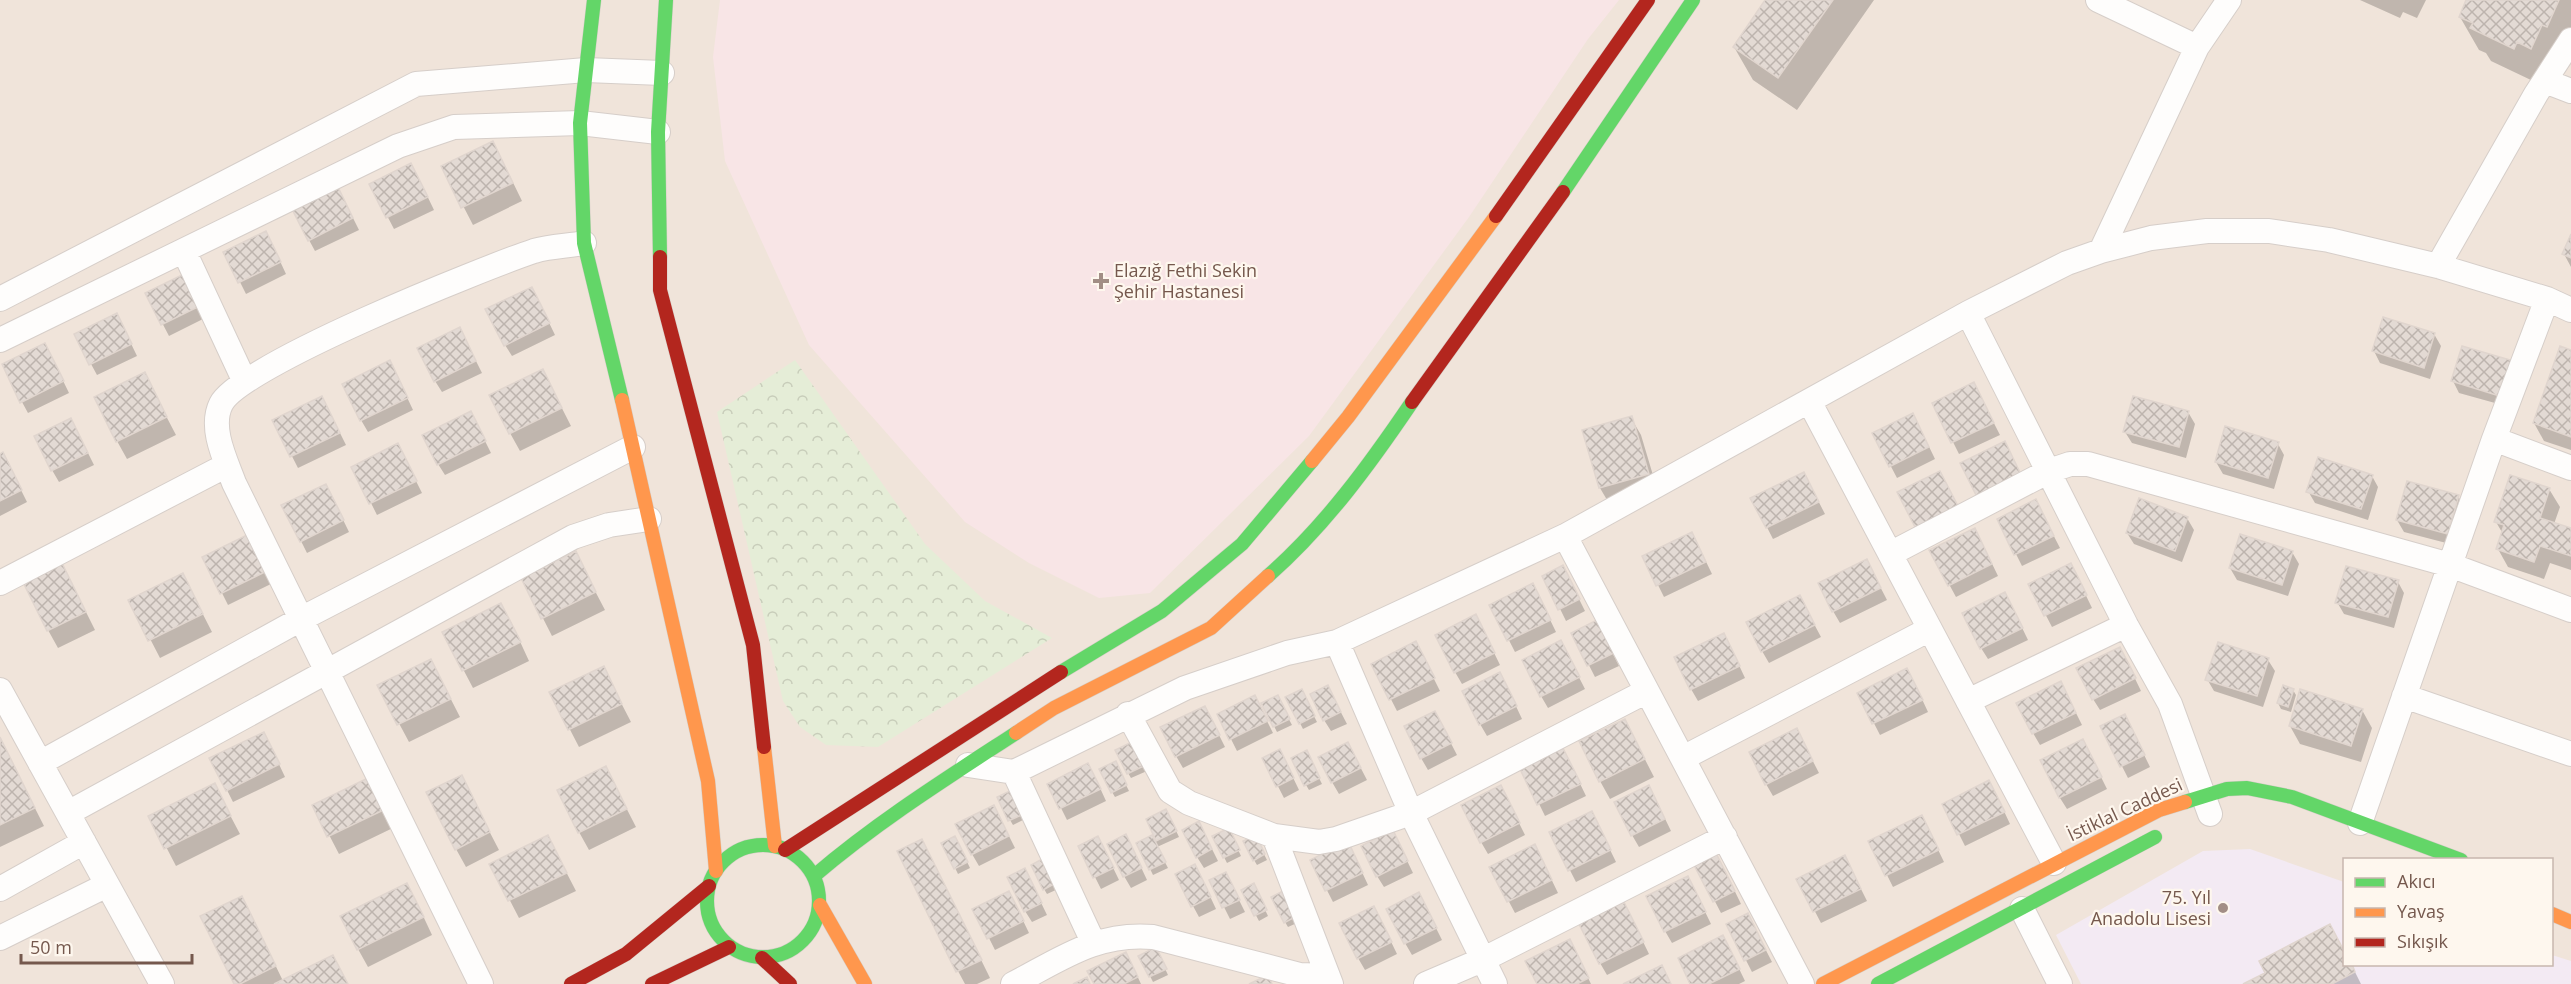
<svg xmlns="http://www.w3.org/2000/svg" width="2571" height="984" font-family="'Open Sans',sans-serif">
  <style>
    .residential { fill: #f0e4da; fill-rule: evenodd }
    .education { fill: #f3eaf3 }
    .medical { fill: #f8e5e6 }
    .forest { fill: url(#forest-crowns) }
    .shadow { fill: #0003 }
    .building { fill: url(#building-cross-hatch); stroke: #e0d5ce; stroke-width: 1.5 }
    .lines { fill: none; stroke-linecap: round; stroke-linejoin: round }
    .street-casing { stroke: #d6cec9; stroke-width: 26 }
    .fast-casing { stroke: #d6cec8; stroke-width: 15 }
    .slow-casing { stroke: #d6cec8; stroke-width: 15 }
    .jam-casing { stroke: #d6cec8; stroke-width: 15 }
    .street { stroke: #fefdfc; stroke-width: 24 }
    .fast { stroke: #63d668; stroke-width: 14 }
    .slow { stroke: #ff974d; stroke-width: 14 }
    .jam { stroke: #b3261e; stroke-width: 14 }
    .poi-dot { fill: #a28e85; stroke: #fef7ee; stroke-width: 2 }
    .labels { text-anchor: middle; stroke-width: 4.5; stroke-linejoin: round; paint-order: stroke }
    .poi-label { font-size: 18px; fill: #75584d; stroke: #fef7ee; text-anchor: start }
    .street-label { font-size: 18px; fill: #75584d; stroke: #fef7ee }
  </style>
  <defs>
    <pattern id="forest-crowns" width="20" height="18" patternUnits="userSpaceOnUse" patternTransform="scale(1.5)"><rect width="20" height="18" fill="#e5edd7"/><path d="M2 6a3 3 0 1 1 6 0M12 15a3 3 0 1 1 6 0" fill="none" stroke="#c8cdba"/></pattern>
    <pattern id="building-cross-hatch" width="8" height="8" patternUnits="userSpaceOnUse" patternTransform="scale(1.5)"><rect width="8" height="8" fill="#e3dad4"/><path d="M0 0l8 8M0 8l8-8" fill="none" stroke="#bdb4ae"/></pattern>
  </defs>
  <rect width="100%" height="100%" fill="#f7f2ec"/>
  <path class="residential" d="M0,0h2571v984h-2571zM2344,860h208v104h-208z"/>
  <path class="education" d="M2250,849l94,33v82h208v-9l19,6v23h-490l-25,-49 147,-84z"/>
  <path class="medical" d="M720,0h899l-31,39 -119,178 -160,219 -159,157 -51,5 -70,-35 -64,-41 -156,-177 -84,-184 -12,-104z"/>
  <path class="forest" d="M795,360l130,184 60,57 67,37 -174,109 -52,-2 -26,-18 -17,-26 -66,-289z"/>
  <path class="shadow" d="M1767,0h107l-77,110 -44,-30 -19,-33z
    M2360,0h66l-9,18 -14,-6 -3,6z
    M2468,0h103v47l-38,34 -42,-20 -5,-8 -7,-3 -19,-33z
    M502,160l20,41 -49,24 -30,-58z
    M418,177l16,33 -40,19 -23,-44z
    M344,200l15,30 -44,21 -6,-11z
    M2571,238v29l-7,-13z
    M272,244l14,30 -40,20 -21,-42z
    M186,275l21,42 -38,19 -22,-42z
    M538,300l17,35 -43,21 -7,-11z
    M123,327l14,29 -40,19 -6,-11z
    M2434,334l7,12 -11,33 -50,-16 -6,-12z
    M466,341l16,32 -40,19 -7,-11z
    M2571,352v98l-27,-9 -10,-18z
    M51,356l18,37 -41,20 -6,-11z
    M543,371l28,55 -51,25 -10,-18z
    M144,374l32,61 -49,24 -10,-18z
    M396,374l17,36 -45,22 -7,-12z
    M2523,375l-10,33 -54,-15 -6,-12z
    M1980,396l20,39 -41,19 -25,-50z
    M328,409l18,36 -48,23 -24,-47z
    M2188,412l7,12 -9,34 -54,-15 -7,-11z
    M1631,418l10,17 17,57 -48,13 -10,-17z
    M477,425l14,28 -46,22 -7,-11z
    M1919,426l16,33 -38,19 -23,-44z
    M77,431l17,34 -35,17 -7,-12z
    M2278,444l6,11 -10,34 -51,-15 -7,-12z
    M0,455l9,11 18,36 -27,14z
    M404,457l18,36 -45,22 -6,-12z
    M2372,476l6,11 -10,33 -53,-17 -7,-12z
    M1810,485l15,29 -52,25 -21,-41z
    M2549,489l11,18 -6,17 17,6v40l-21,-7 -6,16 -36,-12 -10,-18 5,-15 -7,-12z
    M2458,496l7,12 -11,37 -50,-13 -7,-12z
    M332,497l17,35 -42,21 -6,-12z
    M2042,513l18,35 -38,18 -23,-46z
    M2187,518l7,12 -12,32 -48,-18 -7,-11z
    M249,536l24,47 -45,22 -24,-48z
    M1981,541l17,35 -42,21 -25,-46z
    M1698,545l14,29 -48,23 -20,-40z
    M2292,552l7,12 -11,32 -51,-16 -7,-12z
    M575,553l30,57 -53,26 -29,-57z
    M1873,573l14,27 -47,23 -7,-12z
    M68,576l27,54 -37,18 -10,-18z
    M1544,576l25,3 16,32 -19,10z
    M2077,577l15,31 -40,19 -22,-42z
    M2398,582l6,11 -10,35 -50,-14 -7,-12z
    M192,593l20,39 -52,26 -30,-58z
    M1539,597l17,35 -41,20 -24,-47z
    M2011,605l17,35 -40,19 -7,-11z
    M1806,609l15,28 -52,26 -7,-12z
    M511,622l18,39 -56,27 -29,-55z
    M1482,628l18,37 -38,19 -7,-12z
    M1573,634h30l16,32 -24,11z
    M1730,646l15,32 -47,23 -7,-12z
    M1567,654l18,35 -37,19 -7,-12z
    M1422,655l18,36 -43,20 -24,-47z
    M2126,660l15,31 -41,19 -7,-11z
    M2268,660l7,11 -12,36 -49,-16 -7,-12z
    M603,668l28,54 -52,25 -28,-54z
    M440,678l20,39 -51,25 -30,-56z
    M1914,682l14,30 -48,23 -21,-41z
    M1506,685l16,34 -35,17 -7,-12z
    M2293,690l3,5 -5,17 -10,-3 -3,-6z
    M2067,695l15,30 -42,20 -7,-12z
    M1277,697l15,28 -15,7 -14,-28z
    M1304,697l13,25 -14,7 -16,-31z
    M1334,699l13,25 -16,7 -7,-11z
    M1261,709l12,24 -36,18 -6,-12z
    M2362,710l10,18 -11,34 -61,-18 -10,-18z
    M1211,719l14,28 -42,21 -7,-12z
    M1441,724l16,31 -29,15 -7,-12z
    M2102,727l29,1 19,39 -22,11z
    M1634,738l20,39 -44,22 -10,-18z
    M0,739l44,87 -44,21z
    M1803,742l16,31 -46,23 -7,-12z
    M1133,743l14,28 -16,7 -3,-5z
    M270,745l15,32 -52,25 -6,-12z
    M2089,753l18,36 -40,20 -7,-11z
    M1354,755l13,25 -28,14 -7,-12z
    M1309,758l13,26 -13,6 -3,-5z
    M1264,759l22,4 13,27 -15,8z
    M1569,761l17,35 -41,20 -23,-47z
    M1115,763l14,28 -14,6 -3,-5z
    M461,777l38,73 -33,17 -10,-18z
    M1095,777l11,24 -39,19 -18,-36z
    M371,778l26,48 -58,28 -25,-48z
    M214,785l26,49 -64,32 -26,-50z
    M615,786l21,41 -47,23 -10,-18z
    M1011,792l14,27 -12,6 -3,-5z
    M1996,794l14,30 -45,22 -21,-42z
    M1655,798l16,33 -32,16 -7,-12z
    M1507,799l18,36 -37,19 -7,-12z
    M1169,816l10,21 -22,10 11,21 -15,7 -15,-31 17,-9z
    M1000,818l15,30 -36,18 -7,-12z
    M1598,825l18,37 -40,20 -25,-49z
    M1928,829l16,33 -51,25 -6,-12z
    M1205,835l13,26 -14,7 -7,-11z
    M1231,835l10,21 -14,7 -3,-6z
    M548,837l28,54 -57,27 -28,-54z
    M1255,837l12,23 -10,5 -3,-5z
    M943,843h15l12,25 -12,6z
    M1399,844l14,29 -29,14 -7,-11z
    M1132,848l15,32 -16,8 -7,-12z
    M1104,849l15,31 -18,9 -6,-12z
    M1354,855l14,30 -35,17 -21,-41z
    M931,858l59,120 -13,6h-12l-7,-13z
    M1541,858l17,35 -43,20 -24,-45z
    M1046,865l12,24 -11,5 -3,-5z
    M1696,865l27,2 18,37 -20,9z
    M1851,869l16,32 -46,22 -23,-44z
    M1201,877l15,32 -17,8 -6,-11z
    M1211,881l21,5 13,26 -15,7z
    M1031,882l16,33 -15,7 -7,-11z
    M1694,889l17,35 -39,19 -7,-12z
    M1243,891h13l12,25 -9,5z
    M1282,893l15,30 -9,4 -3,-5z
    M417,903l15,32 -64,32 -10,-18z
    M1015,904l14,29 -34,17 -6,-12z
    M1425,906l17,34 -30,15 -7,-12z
    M251,915l32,66 64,3h-112z
    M1630,915l19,39 -42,21 -7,-12z
    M1380,919l17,35 -32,16 -7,-12z
    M1728,925l26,2 18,35 -20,10z
    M2330,926l14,26v12h7l10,20h-115l21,-11z
    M1729,948l16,33 -6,3h-47z
    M1576,953l15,31h-53z
    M1158,954l10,21 -15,7 -13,-26z
    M1132,965l9,19h-45z"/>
  <path class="building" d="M1765,0h68l-55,78 -45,-31z
    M2466,0h93l-12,27 -5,-2 -11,24 -14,-7 -3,7 -44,-21 3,-5 -14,-6z
    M493,141l20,42 -52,25 -20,-42z
    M411,163l17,34 -42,21 -17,-34z
    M338,187l15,31 -45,23 -16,-32z
    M266,231l15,31 -43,21 -15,-31z
    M2571,234v24l-9,-4z
    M186,273l16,32 -41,20 -16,-32z
    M532,287l18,36 -46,23 -19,-37z
    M117,313l15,31 -43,21 -15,-31z
    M2383,317l52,16 -11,35 -52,-17z
    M460,327l16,34 -42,21 -17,-34z
    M45,343l19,38 -44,22 -18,-39z
    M2462,346l55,16 -11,36 -55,-17z
    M2560,346l11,4v87l-38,-14z
    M390,360l18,38 -48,23 -18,-37z
    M543,369l19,39 -53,26 -20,-39z
    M145,372l22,45 -51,25 -22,-45z
    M1974,382l20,41 -43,20 -19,-40z
    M322,396l18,37 -50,24 -18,-37z
    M2133,396l56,15 -10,36 -56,-15z
    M471,411l15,30 -49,24 -15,-30z
    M1913,413l16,34 -40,20 -17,-34z
    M1632,416l17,58 -50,14 -17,-58z
    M71,418l17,35 -37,18 -17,-35z
    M2225,426l54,16 -11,36 -53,-16z
    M2005,441l18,38 -44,22 -19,-38z
    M398,443l19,38 -48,23 -18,-37z
    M3,452l19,38 -22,11v-47z
    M2318,457l55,18 -12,34 -55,-17z
    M1940,471l19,37 -43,21 -19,-37z
    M1804,472l15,30 -53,26 -16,-30z
    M2510,475l40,13 -10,30 31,10v28l-31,-10 -6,16 -38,-13 8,-24 -10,-3z
    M2407,481l52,14 -11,39 -52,-14z
    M326,484l18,36 -44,22 -19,-37z
    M2139,498l49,19 -13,34 -49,-18z
    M2036,499l18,37 -40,19 -17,-36z
    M1975,528l17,36 -44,22 -19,-36z
    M1692,532l14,30 -50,24 -14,-30z
    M249,534l18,37 -47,23 -18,-37z
    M2240,534l53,17 -11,34 -53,-17z
    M576,551l20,41 -55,27 -20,-41z
    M59,557l27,55 -39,19 -27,-55z
    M1867,559l14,29 -49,24 -14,-29z
    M2071,563l16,32 -43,21 -16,-32z
    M1563,565l17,34 -22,11 -16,-34z
    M2346,566l53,14 -11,37 -53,-14z
    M183,573l20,41 -55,27 -20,-41z
    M1533,583l18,37 -44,21 -18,-36z
    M2005,592l18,36 -43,21 -18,-36z
    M1800,595l15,30 -54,27 -15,-30z
    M501,603l20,39 -59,29 -20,-39z
    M1476,614l19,39 -41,20 -19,-38z
    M1597,620l17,33 -27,13 -16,-33z
    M1724,633l16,33 -50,24 -16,-33z
    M1561,640l19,37 -40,20 -18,-37z
    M1416,641l19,37 -46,22 -18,-36z
    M2218,642l51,16 -12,38 -52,-16z
    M2120,647l16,31 -44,22 -16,-32z
    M431,659l20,40 -54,26 -20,-40z
    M604,666l18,38 -54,26 -19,-38z
    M1907,668l16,32 -51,24 -15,-31z
    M1500,672l17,34 -38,19 -17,-34z
    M2061,681l15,32 -44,21 -16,-31z
    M1328,685l13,27 -18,9 -13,-27z
    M2283,685l11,4 -6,18 -11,-4z
    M1302,689l13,27 -16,8 -14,-27z
    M2300,689l63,20 -12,37 -62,-20z
    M1255,695l13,26 -39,19 -12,-26z
    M1278,695l12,24 -17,8 -12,-24z
    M1205,706l15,29 -45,22 -15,-30z
    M1435,711l17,32 -32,16 -16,-33z
    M2125,714l20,41 -25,12 -20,-41z
    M1625,719l20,40 -46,23 -20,-41z
    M1797,728l16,33 -48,24 -16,-33z
    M264,732l16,32 -54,27 -17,-33z
    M0,737l35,71 -35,17z
    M2083,739l19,38 -43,21 -19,-38z
    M1134,741l12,24 -19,9 -12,-24z
    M1348,742l13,26 -30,15 -13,-26z
    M1563,748l18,36 -44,21 -17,-36z
    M1280,749l14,29 -18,9 -14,-29z
    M1307,750l13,28 -16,8 -13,-28z
    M1116,761l11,24 -16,8 -12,-24z
    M1088,763l13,26 -42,20 -12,-25z
    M606,766l21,43 -49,24 -21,-43z
    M462,775l28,57 -35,18 -29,-58z
    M372,776l16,32 -61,29 -15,-32z
    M1989,780l16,32 -48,23 -15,-31z
    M215,783l16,33 -67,33 -16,-33z
    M1501,785l19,38 -40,20 -19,-38z
    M1649,785l16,34 -34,17 -17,-34z
    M1012,790l12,24 -16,7 -11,-24z
    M994,805l15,31 -38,19 -16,-31z
    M1166,809l11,22 -21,10 -10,-22z
    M1592,811l19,39 -43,21 -19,-39z
    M1922,815l17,35 -54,26 -17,-35z
    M1199,821l13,28 -16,9 -14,-28z
    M1229,828l11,22 -17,8 -11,-22z
    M1393,830l15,31 -32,16 -15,-31z
    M1126,834l16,34 -19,9 -16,-33z
    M548,835l19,38 -59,28 -19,-37z
    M1152,835l14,27 -17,8 -13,-27z
    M1256,835l9,19 -12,7 -10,-20z
    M955,836l13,26 -14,7 -13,-26z
    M1098,836l16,32 -21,10 -15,-32z
    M922,839l60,121 -26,12 -59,-121z
    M1348,841l15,32 -38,18 -15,-31z
    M1535,844l17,36 -45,22 -18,-35z
    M1716,853l19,38 -22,11 -19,-37z
    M1845,855l16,34 -48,23 -17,-33z
    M1044,858l12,25 -13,7 -12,-25z
    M1195,864l16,33 -20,10 -16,-33z
    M1025,868l17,35 -18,9 -17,-35z
    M1226,872l14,28 -18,8 -13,-28z
    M1688,876l18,36 -42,20 -18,-36z
    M407,883l17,34 -67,33 -17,-34z
    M1254,883l13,27 -13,6 -13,-26z
    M1009,891l15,30 -37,18 -15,-30z
    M1283,891l12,26 -11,6 -13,-26z
    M1419,892l18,36 -33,16 -18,-35z
    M242,896l34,70 -36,18h-6l-34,-68z
    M1624,902l20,40 -45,22 -20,-40z
    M1374,906l18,36 -35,17 -18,-36z
    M1748,913l18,37 -22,11 -18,-37z
    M2330,924l14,27v13h8l3,8 -23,12h-89l22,-11 -6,-12z
    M1723,935l17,34 -31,15h-19l-12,-26z
    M1570,939l19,39 -12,6h-40l-12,-23z
    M1156,947l11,22 -18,8 -11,-21z
    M1126,952l12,25 -14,7h-30l-7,-13z
    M333,955l15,29h-74z
    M1662,965l9,19h-48z
    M1268,975l4,9h-23z
    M1087,977l3,7h-17z"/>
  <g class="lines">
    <defs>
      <path id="street" d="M2098,0l99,47
        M2545,81l26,10
        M184,251l60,129
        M2101,251l96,-204 32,-47
        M2438,266l98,-172 35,-54
        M0,299l416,-215 170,-14 76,3
        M1968,313l158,312 44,79 40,110
        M0,340l398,-194 56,-19 126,-4 78,9
        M1809,401l245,462
        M2494,439l77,29
        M1565,536l237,448
        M1890,554l159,-83 21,-7h18l362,101 121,45
        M0,583l227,-118
        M1337,642l74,171 84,171
        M0,690l162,294
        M2404,696l167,58
        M1968,701l158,-76
        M1128,714l42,77 19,12 85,33 57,148
        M1683,758l247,-129
        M40,763l261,-144 332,-172
        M968,765l46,7 171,-84 102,-35 50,-11 228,-106 403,-223 99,-50 34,-12 50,-13 56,-7h62l60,9 109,26 109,33 24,11
        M1014,772l79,170
        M68,813l505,-276 36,-12 40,-6
        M2360,823l134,-384 53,-140
        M1274,836l45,6 17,-3 75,-26 236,-122
        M0,889l84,-47
        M2022,909l38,75
        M0,938l107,-53
        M481,984l-247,-501c-8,-22 -25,-55 -13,-79 19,-39 263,-136 313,-153 16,-5 34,-5 50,-8
        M1013,984c48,-25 84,-52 140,-47l147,38 27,1
        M1426,984l56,-24 243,-123"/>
      <path id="fast" d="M594,0l-14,123 4,120 38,157
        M1563,192l130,-192
        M660,257l-2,-125 8,-132
        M1268,576c57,-50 102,-112 144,-174
        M1061,672l101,-61 80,-67 70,-83
        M2185,802l42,-13 20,-1 45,9 169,63
        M707 901a56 56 0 1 1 112 0a56 56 0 1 1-112 0Z
        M814,876c63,-54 133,-98 202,-143
        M1878,984l277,-147"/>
      <path id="slow" d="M622,400l86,381 8,90
        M1312,461l36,-44 148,-201
        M1016,733l38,-25 157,-80 57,-52
        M764,747l11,99
        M820,905l45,79
        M2552,914l19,8
        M1823,984l336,-174 26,-8"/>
      <path id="jam" d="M1496,216l152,-216
        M660,257v33l93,355 11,102
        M1412,402l151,-210
        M785,850l276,-178
        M762,958l28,26
        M571,984l55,-30 83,-68
        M652,984l77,-37"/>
    </defs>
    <use href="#street" class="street-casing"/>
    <use href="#fast" class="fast-casing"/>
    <use href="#slow" class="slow-casing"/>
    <use href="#jam" class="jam-casing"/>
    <use href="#street" class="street"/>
    <use href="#fast" class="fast"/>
    <use href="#slow" class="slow"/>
    <use href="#jam" class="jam"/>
  </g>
  <g class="poi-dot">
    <path d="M1098 272h6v6h6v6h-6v6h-6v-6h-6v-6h6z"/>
    <circle cx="2223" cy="908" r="6"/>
  </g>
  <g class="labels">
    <g class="poi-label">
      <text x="1114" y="277">Elazığ Fethi Sekin<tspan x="1114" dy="21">Şehir Hastanesi</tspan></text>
      <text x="2211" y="904" text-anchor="end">75. Yıl<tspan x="2211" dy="21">Anadolu Lisesi</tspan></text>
    </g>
    <g class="street-label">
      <text transform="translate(2125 810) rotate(-25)" y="6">İstiklal Caddesi</text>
    </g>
  </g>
  <rect x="2343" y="858" width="210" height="108" fill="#fef7ee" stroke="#c7b7ae" stroke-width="1.5"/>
  <rect x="2355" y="878" width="30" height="9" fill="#63d668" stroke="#c7b7ae" stroke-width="1.5"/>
  <text x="2397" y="888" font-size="18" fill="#75584d">Akıcı</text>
  <rect x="2355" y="908" width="30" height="9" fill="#ff974d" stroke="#c7b7ae" stroke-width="1.5"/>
  <text x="2397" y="918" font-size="18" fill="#75584d">Yavaş</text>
  <rect x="2355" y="938" width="30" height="9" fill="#b3261e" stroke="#c7b7ae" stroke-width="1.5"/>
  <text x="2397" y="948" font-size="18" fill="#75584d">Sıkışık</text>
  <path d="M21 954v9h171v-9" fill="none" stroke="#75584d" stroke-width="3"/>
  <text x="30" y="954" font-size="18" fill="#75584d" stroke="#fef7ee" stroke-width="4.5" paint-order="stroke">50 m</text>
</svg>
